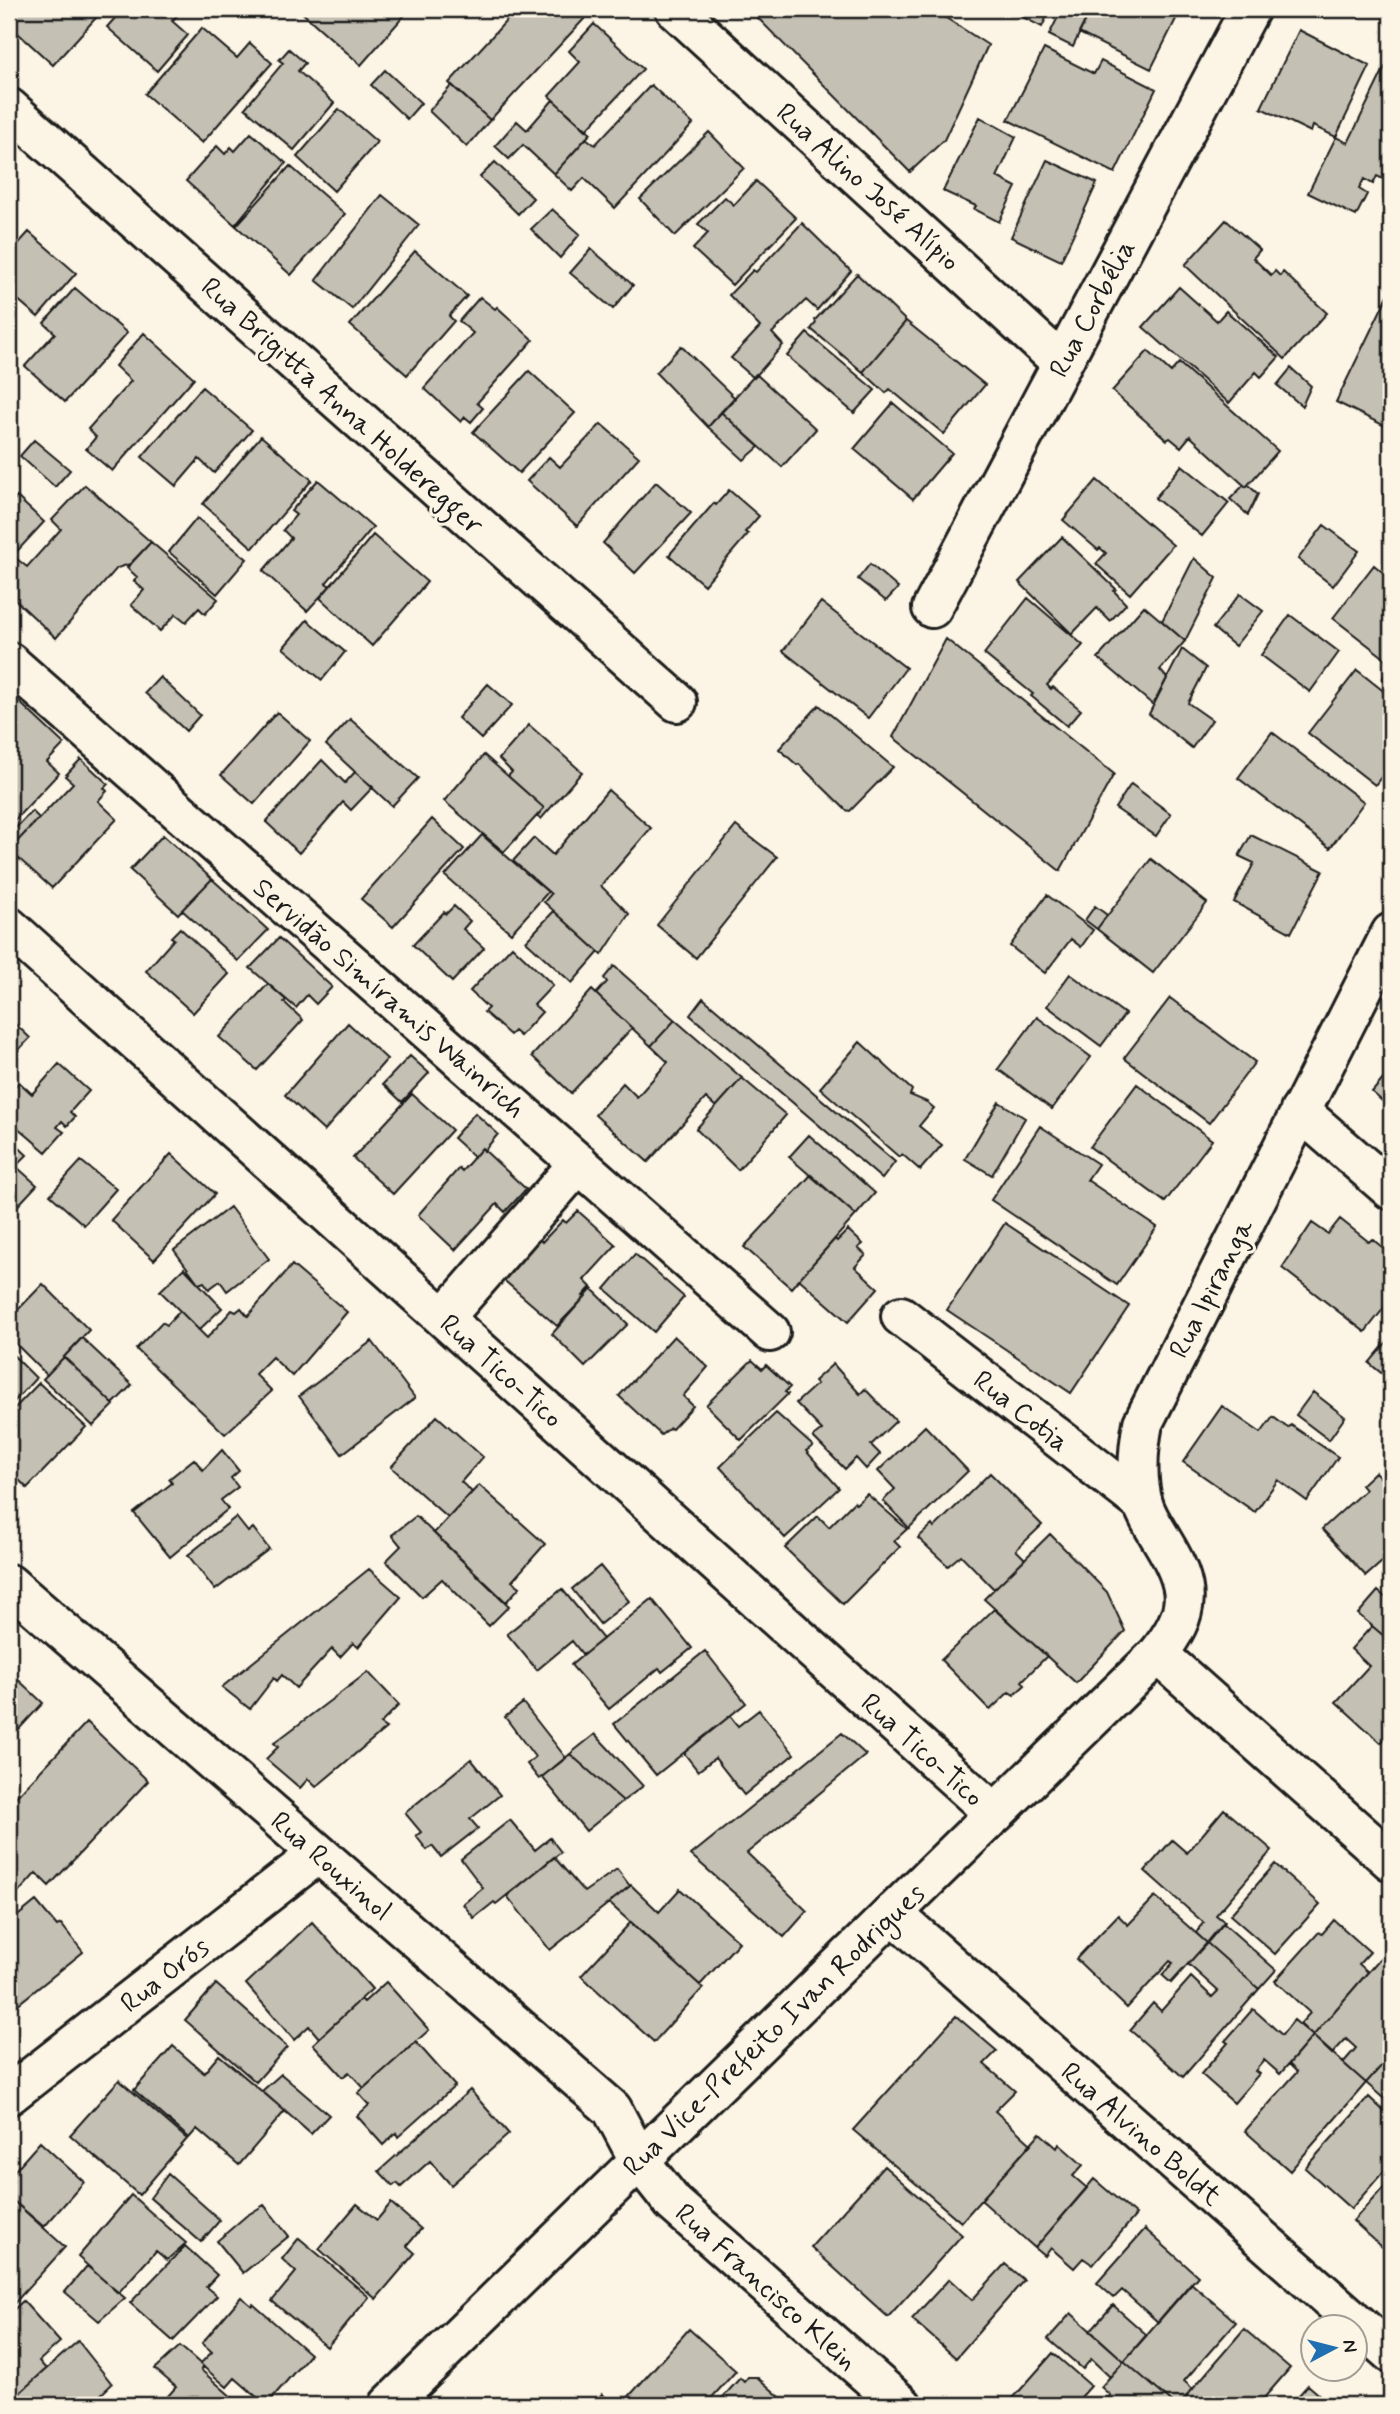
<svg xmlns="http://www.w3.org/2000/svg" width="1400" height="2414" font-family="Mynerve,sans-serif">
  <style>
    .building { fill: #c4c0b3; stroke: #1c1c1c; stroke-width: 2 }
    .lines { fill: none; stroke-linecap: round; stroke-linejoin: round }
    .street-casing { stroke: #1c1c1c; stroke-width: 44 }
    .secondary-casing { stroke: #1c1c1c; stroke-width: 44 }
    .street { stroke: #fcf5e5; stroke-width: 38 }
    .secondary { stroke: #fcf5e5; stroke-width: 38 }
    .labels { text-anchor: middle; stroke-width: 6; stroke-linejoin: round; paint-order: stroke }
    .street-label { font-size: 28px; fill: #1c1c1c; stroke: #fcf5e5 }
  </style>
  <rect width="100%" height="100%" fill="#fcf5e5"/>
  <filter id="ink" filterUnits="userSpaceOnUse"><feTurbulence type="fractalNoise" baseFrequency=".0143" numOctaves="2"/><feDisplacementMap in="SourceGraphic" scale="14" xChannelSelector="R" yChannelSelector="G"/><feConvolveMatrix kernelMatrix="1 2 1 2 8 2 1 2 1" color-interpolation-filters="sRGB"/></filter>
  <g filter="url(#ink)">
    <path class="building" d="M12,9h92l-51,56 -44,-40v-13z
      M123,9h60l-11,12 16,14 -31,36 -50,-44z
      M298,9h112l-49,56z
      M517,9h57l11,9 -95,102 -41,-37z
      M749,9h183l56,36 -44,95 -34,32z
      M977,9h22l-1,5z
      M1007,9h41l2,1 -8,17z
      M1062,9h29l-18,38 -24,-12z
      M1091,9h90l-30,60 -72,-36z
      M594,24l49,45 -57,61 -37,-34 31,-34 -11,-11z
      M202,28l35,30 13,-15 22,20 -70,80 -57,-49z
      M1299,30l71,36 -34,71 -23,-11 -2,6 -50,-24z
      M289,49l16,14 -7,8 36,32 -40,47 -49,-42 38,-45 -4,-3z
      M1044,49l50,25 7,-13 55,28 -41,84 -107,-53z
      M1385,67l6,4v112l-14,-7 -4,8 -9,-5 -5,10 8,5 -11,22 -48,-23 28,-56 12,6z
      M385,70l36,33 -14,16 -36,-34z
      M452,85l38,35 -23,27 -38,-36z
      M651,85l42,39 -78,84 -31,-30 -12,13 -18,-17 32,-36 9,7z
      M553,100l38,33 -37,41 -31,-29 -14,14 -14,-13 22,-25 10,9z
      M339,109l38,33 -43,49 -37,-34z
      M980,117l36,20 -19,40 19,10 -17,35 -25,-13 2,-3 -33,-15z
      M709,132l35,36 -69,68 -35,-37z
      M251,133l35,30 -51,62 -49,-44 31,-35 8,8 6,-7 4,4z
      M1047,160l50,23 -36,78 -50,-24z
      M495,162l38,36 -15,16 -38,-37z
      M290,166l55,48 -54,61 -55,-49z
      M756,181l40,37 -64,67 -39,-36 15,-16 -10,-9 27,-27 9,8z
      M382,195l37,30 -67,84 -36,-29z
      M552,209l28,25 -20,24 -29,-29z
      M1226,220l34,30 -7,8 18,17 4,-4 5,5 3,-4 44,41 -42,46 -100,-94z
      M802,223l49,48 -34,39 -11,-10 -34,33 11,12 -29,33 -23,-20 29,-31 -31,-32 24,-25 3,2z
      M29,232l47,41 -38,44 -29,-25v-38z
      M591,249l42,36 -20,24 -43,-36z
      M415,251l52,45 -18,20 5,5 -47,54 -57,-50z
      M857,274l49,47 -43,51 -52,-43 5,-6 -1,-3z
      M1179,287l38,34 9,-10 53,46 -18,20 -5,-5 -27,31 -86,-76z
      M75,288l52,45 -62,69 -40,-36 30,-33 -11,-10z
      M1391,289v140l-55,-27z
      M480,297l15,12 2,-2 36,33 -56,63 6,5 -12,14 -6,-5 -4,5 -37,-34 49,-55 -14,-12z
      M906,321l79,64 -41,49 -54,-45 -4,4 -23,-21z
      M144,333l50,45 -82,93 -26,-22 10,-12 -8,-8 43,-48 -16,-15z
      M807,333l68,57 -21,23 -67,-57z
      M681,346l54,52 -27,29 -52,-54z
      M1148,351l23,21 8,-9 99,88 -32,36 -56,-51 -9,11 -11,-9 -3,2 -55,-49z
      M1291,368l20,18 -9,20 -25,-21z
      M529,371l46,42 -56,60 -46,-41z
      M756,374l60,55 -34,38 -61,-55z
      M202,387l50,43 -38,43 -15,-14 -23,27 -34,-29z
      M893,403l59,50 -39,46 -59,-50z
      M721,412l38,35 -15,13 -36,-33z
      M601,424l38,33 -62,69 -50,-45 22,-24 11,10z
      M261,436l51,44 -59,68 -50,-44z
      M34,440l36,30 -15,17 -35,-31z
      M1182,465l47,38 -27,33 -47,-38z
      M318,480l55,47 -47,56 4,3 -23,25 -44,-40 28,-33 -8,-8 13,-15 -5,-4z
      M1097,480l76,65 -43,49 -34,-30 10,-11 -6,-5 -2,2 -35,-30z
      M656,482l35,31 -56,60 -32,-30z
      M85,485l66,57 -21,22 -13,4 -61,70 -47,-44v-26l8,-9 10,8 34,-38 -9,-9z
      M1244,485l2,2 2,-2 10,9 -10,21 -18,-16z
      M729,490l30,26 -14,16 3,2 -44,51 -35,-30 45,-52 2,2z
      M17,497l27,25 -35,38v-59l2,2z
      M197,518l50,41 -30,35 -48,-42z
      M1324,525l35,26 -26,35 -35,-27z
      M373,535l54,47 -55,64 -52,-48z
      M1062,537l54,52 -2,2 12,13 -16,17 -13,-13 -25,26 -53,-52z
      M151,542l67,57 -13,15 -6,-6 -13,14 -10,-8 -16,17 -29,-26 13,-15 -10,-9 3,-4 -10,-9z
      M1194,558l23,20 -32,63 -23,-20z
      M870,564l28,24 -12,13 -28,-22z
      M1374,565l17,14v84l-58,-45z
      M1240,594l23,17 -28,35 -22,-18z
      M1028,598l55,47 -36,40 4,4 2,-2 28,23 -14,16 -36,-30 2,-2 -49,-40z
      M821,602l85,66 -38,50 -85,-67z
      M1144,606l41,35 -25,29 7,8 -14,27 -55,-47z
      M1290,615l49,37 -29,40 -49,-37z
      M307,620l38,32 -23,28 -39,-32z
      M946,639l168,135 -54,97 -167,-134z
      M1182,649l24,19 -18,35 24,17 -20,28 -43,-34z
      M1391,666v18l-8,-6z
      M1357,670l34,27v67l-16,21 -67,-52z
      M160,677l40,38 -14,16 -41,-38z
      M488,684l24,21 -31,34 -23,-21z
      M15,698l49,46 -17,18 12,11 -50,53v-79l7,-8 -7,-8v-27z
      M819,705l74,62 -43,44 -4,-1 -47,-46 -2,1 -18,-16z
      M277,712l33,29 -56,63 -33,-29z
      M350,719l68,59 -26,28 -66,-61z
      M529,725l53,47 -41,47 -4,-3 7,-8 -36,-32 4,-4 -13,-13z
      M1272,732l92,70 -34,46 -92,-70z
      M484,755l60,53 -40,44 -60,-51z
      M81,759l27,25 -4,4 3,3 -9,10 19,18 -65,69 -43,-38 64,-67 -8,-7z
      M322,760l23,23 10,-11 18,15 -22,23 -8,-8 -44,51 -33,-31z
      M1131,784l40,30 -15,22 -41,-28z
      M608,790l43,38 -50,58 28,28 -27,41 -58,-53 7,-8 -38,-33 21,-23 19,17z
      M32,811l7,7 -26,28 -4,-5v-6z
      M432,819l32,30 -71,78 -32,-28z
      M736,826l41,31 -81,101 -39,-33z
      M163,835l49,44 -34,35 -48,-44z
      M482,835l66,57 -37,41 -66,-57z
      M1251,835l72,36 -32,62 -57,-31 20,-39 -15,-7z
      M1151,859l56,44 -54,70 -56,-44z
      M212,879l56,51 -30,31 -56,-51z
      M1047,895l46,35 -12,17 -10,-8 -26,34 -35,-27z
      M454,906l16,15 -7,8 21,19 -32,34 -39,-37 31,-33 2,2z
      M1095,906l12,9 -10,14 -12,-9z
      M554,911l45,41 -27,31 -46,-42z
      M180,928l49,46 -36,39 -47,-42 28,-32 -3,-2z
      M279,938l53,49 -16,17 -9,-9 -11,13 -46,-40z
      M512,946l41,39 -19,20 8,7 -22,24 -6,-5 -4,4 -26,-23 4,-4 -18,-17z
      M614,966l61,54 -24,26 -55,-52 11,-12 -3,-4z
      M1070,974l55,40 -24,32 -54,-40z
      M268,984l18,16 -2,2 19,18 -46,50 -38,-33z
      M592,990l40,38 -61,65 -39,-37z
      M703,998l192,164 -13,17 -192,-164z
      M1170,998l85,64 -46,61 -85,-65z
      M1037,1017l54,40 -39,52 -54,-40z
      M9,1018l21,20 -21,22z
      M675,1020l67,58 -26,29 -10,-9 -58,64 -53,-47 28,-32 14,14 31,-35 -17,-16z
      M348,1023l39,36 -63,72 -39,-36z
      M860,1042l52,48 -2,5 17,7 7,6 -15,18 23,19 -22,25 -18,-16 -3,3 -79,-69z
      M410,1056l19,17 -27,29 -19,-18z
      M59,1064l30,27 -19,21 5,5 -8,9 -5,-5 -5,6 7,5 -18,20 -37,-32v-27l10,-11 13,12z
      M1391,1070v39l-19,-17z
      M742,1078l44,37 -48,55 -42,-41z
      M1137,1084l75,56 -47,62 -75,-55z
      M412,1094l40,36 -59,64 -40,-36z
      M999,1102l26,16 -33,57 -27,-16z
      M475,1113l23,21 -14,17 -2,-3 -8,9 -21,-19z
      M1040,1126l58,38 -11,16 70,47 -40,58 -126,-85z
      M809,1135l66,58 -19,22 -67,-58z
      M9,1138l18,17 -11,11 -7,-6z
      M482,1148l44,41 -21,23 -8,-8 -42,46 -37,-35 41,-47 3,3z
      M171,1154l44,40 -61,66 -43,-40z
      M9,1160l28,25 -28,30z
      M81,1161l35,28 -32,36 -34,-30z
      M811,1175l45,40 -65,73 -47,-41z
      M230,1207l39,52 -42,32 -7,-10 -11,8 -5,-7 -5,2 -25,-34z
      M578,1211l38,34 -32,35 7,7 -8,9 2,1 -28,29 -58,-50 38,-39 5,5 21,-22 3,3z
      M1340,1219l29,23 3,-3 19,15v45l-26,33 -83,-64 30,-45 16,11z
      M1005,1223l124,83 -58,87 -124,-83z
      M848,1230l15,14 -5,4 8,7 -11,12 23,21 -30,34 -49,-43 36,-40 2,2z
      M635,1254l49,43 -30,35 -49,-43z
      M292,1265l55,47 -55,64 -20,-19 -17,17 17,17 -47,43 -89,-85 26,-27 5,3 13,-14 27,27 25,-28 4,2 5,-4 7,8z
      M184,1268l38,40 -23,22 -39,-39z
      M43,1284l46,46 -42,45 -38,-38v-18z
      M592,1289l36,35 -43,43 -33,-33z
      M674,1336l34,31 -25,29 10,10 -21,23 -2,-1 -9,7 -42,-39z
      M1391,1337v44l-22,-18z
      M82,1338l50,47 -19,19 -49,-47z
      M372,1341l43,57 -73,56 -43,-58z
      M9,1351l27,27 -27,29z
      M64,1357l50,48 -21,21 -50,-47z
      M752,1360l10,9 4,-4 24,22 -5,5 3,2 -47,46 -35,-35z
      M833,1364l27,30 5,-5 31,32 -25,24 9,9 -14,15 -10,-11 -11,11 -32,-32 9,-7 -26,-27 21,-19 -3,-3z
      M39,1383l47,44 -59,61 -18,-18v-56z
      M1313,1392l32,25 -16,23 -33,-25z
      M1222,1406l39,27 12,-16 15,11 3,-3 47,32 -31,44 -29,-21 -23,32 -72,-50z
      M776,1413l37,33 -7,5 33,37 -54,50 -65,-71z
      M437,1416l46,41 -22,25 11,10 -24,26 -57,-51z
      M925,1426l43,45 -59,57 -26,-27 12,-12 -17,-18z
      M222,1450l17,21 -8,7 7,9 -17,13 7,9 -58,48 -36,-44 38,-30 -3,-4 25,-20 9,11z
      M1375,1472l15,15 1,-1v68l-25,22 -44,-47 43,-39 -4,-5z
      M990,1473l52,52 -26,25 9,9 -31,30 -33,-34 -13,11 -30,-28 14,-13 2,3z
      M479,1485l66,59 -33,37 8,6 -14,15 -72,-69z
      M867,1494l40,35 -13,12 6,6 -57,57 -58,-56 33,-32 11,11 25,-25 2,2z
      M416,1516l93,90 -20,20 -47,-47 -20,18 -36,-36 15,-15 -9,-11z
      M236,1517l12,15 5,-4 16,21 -54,41 -27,-35z
      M1050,1534l57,58 18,39 -49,52 -92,-84z
      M600,1566l29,35 -29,23 -28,-35z
      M369,1569l32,28 -43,50 -5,-4 -13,14 -8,-8 -36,39 -14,-13 -5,6 -3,-3 -24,31 -28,-22z
      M562,1589l41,50 -20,16 -11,-14 -35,29 -30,-36z
      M1378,1591l13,11v40l-33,-28z
      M652,1599l40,49 -30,24 -3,-4 -50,41 -38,-44z
      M994,1609l53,47 -25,25 3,4 -11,10 -5,-3 -19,18 -49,-50z
      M1372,1626l19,16v89l-10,12 -45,-41 33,-36 -18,-17z
      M705,1651l41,52 -90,72 -42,-51z
      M9,1671l34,32 -34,37z
      M368,1672l31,33 -19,19 6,4 -70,59 -8,-8 -8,9 -34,-29 12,-12 -4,-4z
      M523,1703l43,55 -27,21 -12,-15 8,-7 -30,-40z
      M759,1710l35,44 -50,41 -29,-37 -17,13 -14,-18 46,-37 8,10z
      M87,1722l61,59 -99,105 -13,-13 -18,20 -9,-9v-72l7,-8 -4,-3z
      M842,1733l24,22 -119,98 60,58 -23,26 -93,-82z
      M595,1734l48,52 -20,15 -53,-47z
      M570,1754l53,47 -37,30 -44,-54z
      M471,1759l29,36 -30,24 8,9 -37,29 -9,-11 -5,4 -11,-14 5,-4 -16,-19z
      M1224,1809l48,41 -56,65 9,7 -18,21 -11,-10 8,-10 -59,-52 27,-31 15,13z
      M510,1820l25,30 15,-12 11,14 -65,52 -2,-2 -20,16 -11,-14 20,-16 -22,-29z
      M554,1857l30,35 33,-23 13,17 -80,64 -43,-54z
      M1275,1864l45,40 -45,50 -45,-39z
      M631,1885l28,27 21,-23 59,53 -39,43 -91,-82z
      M1155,1897l52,46 -36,40 -9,-8 11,-12 -3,-2 -43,47 -51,-49 42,-44 10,10z
      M36,1901l21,25 4,-2 22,28 -71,57 -3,-4v-82z
      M1334,1920l36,32 -11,12 9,8 -55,64 -13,-12 10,-11 -35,-32 44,-49 3,2z
      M312,1922l60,67 -53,49 -10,-12 -15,14 -48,-56z
      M631,1922l72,66 -49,54 -73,-66z
      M1223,1923l53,47 -17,19 -52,-46z
      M1207,1943l52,46 -76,88 -53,-47 23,-27 8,8 30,-34 21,20 6,-6 -30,-27z
      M1388,1949l3,3v103l-25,28 -23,-20 13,-15 -10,-9 -14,15 -19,-18z
      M386,1982l43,48 -65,58 -15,-16 -6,5 -30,-33 48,-45 3,3z
      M216,1984l71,63 -31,35 -71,-62z
      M1253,2009l29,26 12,-15 19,16 -33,38 -16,-14 -9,11 4,3 -25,29 -33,-29 27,-31 -3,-2z
      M956,2016l41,35 -13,13 31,27 -20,20 36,33 -70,78 -108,-92z
      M1313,2036l53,47 -76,88 -45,-40 52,-59 -8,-8z
      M416,2042l39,44 -57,51 -2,-4 -13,12 -26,-29 12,-11 -11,-12z
      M173,2046l31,27 15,-18 66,56 -46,54 -42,-36 -8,9 -55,-48z
      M1391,2055v50l-25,-22z
      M281,2074l48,41 -18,19 -49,-43z
      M119,2080l68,59 -48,56 -69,-60z
      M470,2090l39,44 -58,51 -21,-24 -29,26 -4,-4 -4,3 -14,-15z
      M1369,2097l22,21v45l-40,46 -46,-41z
      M1040,2133l17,15 2,-4 24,21 -10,11 14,12 -52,60 -54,-48z
      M40,2142l44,40 -40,45 -35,-30v-12l4,-4 -4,-4z
      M884,2166l78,69 -74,82 -77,-70z
      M168,2174l52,46 -19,22 -51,-44z
      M1094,2179l42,36 -43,50 -10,-7 -9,10 -23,-20 -6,8 -10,-8z
      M1391,2179v76l-38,-34z
      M131,2195l55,48 -19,17 -11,-9 -38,42 -40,-36z
      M9,2197l56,50 -55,61 -1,-1z
      M391,2203l30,26 -14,17 8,7 -39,46 -57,-50 38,-45 20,16z
      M264,2205l25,31 -46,37 -26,-32 29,-25z
      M1145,2229l53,47 -40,46 -36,-32 -8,8 -17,-15z
      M299,2238l70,59 -42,50 -55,-46 24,-29 -14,-13z
      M185,2246l32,29 -11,12 11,9 -44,45 -43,-38z
      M1005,2264l19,16 -68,78 -44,-39 37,-40 23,21z
      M87,2266l38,32 -26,23 -34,-29z
      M1191,2283l45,39 -52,59 9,8 -14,16h-4l-51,-44z
      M241,2297l11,9 1,-2 57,50 -44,51 -31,-27 -8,9 -27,-23 12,-12 -10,-9z
      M23,2301l37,41 -21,19 7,8 -35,32 -2,-3v-84z
      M1113,2305l34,30 -23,26 -34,-30z
      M1071,2313l53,48 -14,16 -19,-18 -8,10 -35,-30z
      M689,2329l47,42 -31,34h-78l-3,-3z
      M1244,2329l46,39 -32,37h-79z
      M78,2341l34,43 -20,19 2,2h-67l-10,-10z
      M180,2346l24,21 -3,3 40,35h-81l16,-18 -21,-18z
      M1053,2353l38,33 -17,19h-67z
      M1124,2361l51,44h-74l9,-10 -9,-8z
      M748,2377h9l32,28h-73l24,-27 4,4z
      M1308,2385l23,20h-41z
      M602,2394l13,11h-23z"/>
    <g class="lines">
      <defs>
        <path id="street" d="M675,9l387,354
          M9,108l668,594
          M932,608l318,-599
          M9,662l761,670
          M9,927l986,887
          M1300,1111l91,79
          M901,1316l242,188
          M444,1318l135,-155
          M9,1584l603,525 27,51 34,43 229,202
          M1158,1654l233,207
          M892,1913l499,440
          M9,2095l309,-241"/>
        <path id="secondary" d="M389,2405l769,-751c34,-43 33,-66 5,-112 -7,-12 -16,-25 -20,-38 -7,-26 -5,-55 0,-81l248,-490"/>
      </defs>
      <use href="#street" class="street-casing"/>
      <use href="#secondary" class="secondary-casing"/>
      <use href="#street" class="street"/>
      <use href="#secondary" class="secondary"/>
    </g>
  </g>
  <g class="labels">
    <g class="street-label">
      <text transform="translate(869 186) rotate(42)" y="10">Rua Alino José Alípio</text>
      <text transform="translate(1091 308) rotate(-62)" y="10">Rua Corbélia</text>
      <text transform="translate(343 405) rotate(42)" y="10">Rua Brigitta Anna Holderegger</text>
      <text transform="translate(390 997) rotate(41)" y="10">Servidão Simíramis Wainrich</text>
      <text transform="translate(1210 1288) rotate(-63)" y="10">Rua Ipiranga</text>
      <text transform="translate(502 1370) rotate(42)" y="10">Rua Tico-Tico</text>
      <text transform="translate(1022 1410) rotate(38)" y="10">Rua Cotia</text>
      <text transform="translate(923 1749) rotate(42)" y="10">Rua Tico-Tico</text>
      <text transform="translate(332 1865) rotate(41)" y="10">Rua Rouxinol</text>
      <text transform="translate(164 1974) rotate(-38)" y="10">Rua Orós</text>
      <text transform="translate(773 2029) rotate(-44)" y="10">Rua Vice-Prefeito Ivan Rodrigues</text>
      <text transform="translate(1142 2133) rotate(41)" y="10">Rua Alvino Boldt</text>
      <text transform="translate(767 2286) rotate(42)" y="10">Rua Francisco Klein</text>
    </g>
  </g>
  <rect width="1400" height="2414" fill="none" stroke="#fcf5e5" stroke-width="35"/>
  <rect x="18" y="18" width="1365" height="2379" fill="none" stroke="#1c1c1c" stroke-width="2.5" filter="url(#ink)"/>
  <g transform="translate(1334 2348) rotate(83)"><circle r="33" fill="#fcf5e5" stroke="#a29e95" stroke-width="2"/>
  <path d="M0-5L12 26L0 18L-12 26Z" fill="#1f6fb2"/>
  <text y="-10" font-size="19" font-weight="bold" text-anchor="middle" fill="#1c1c1c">N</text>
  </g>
</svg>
